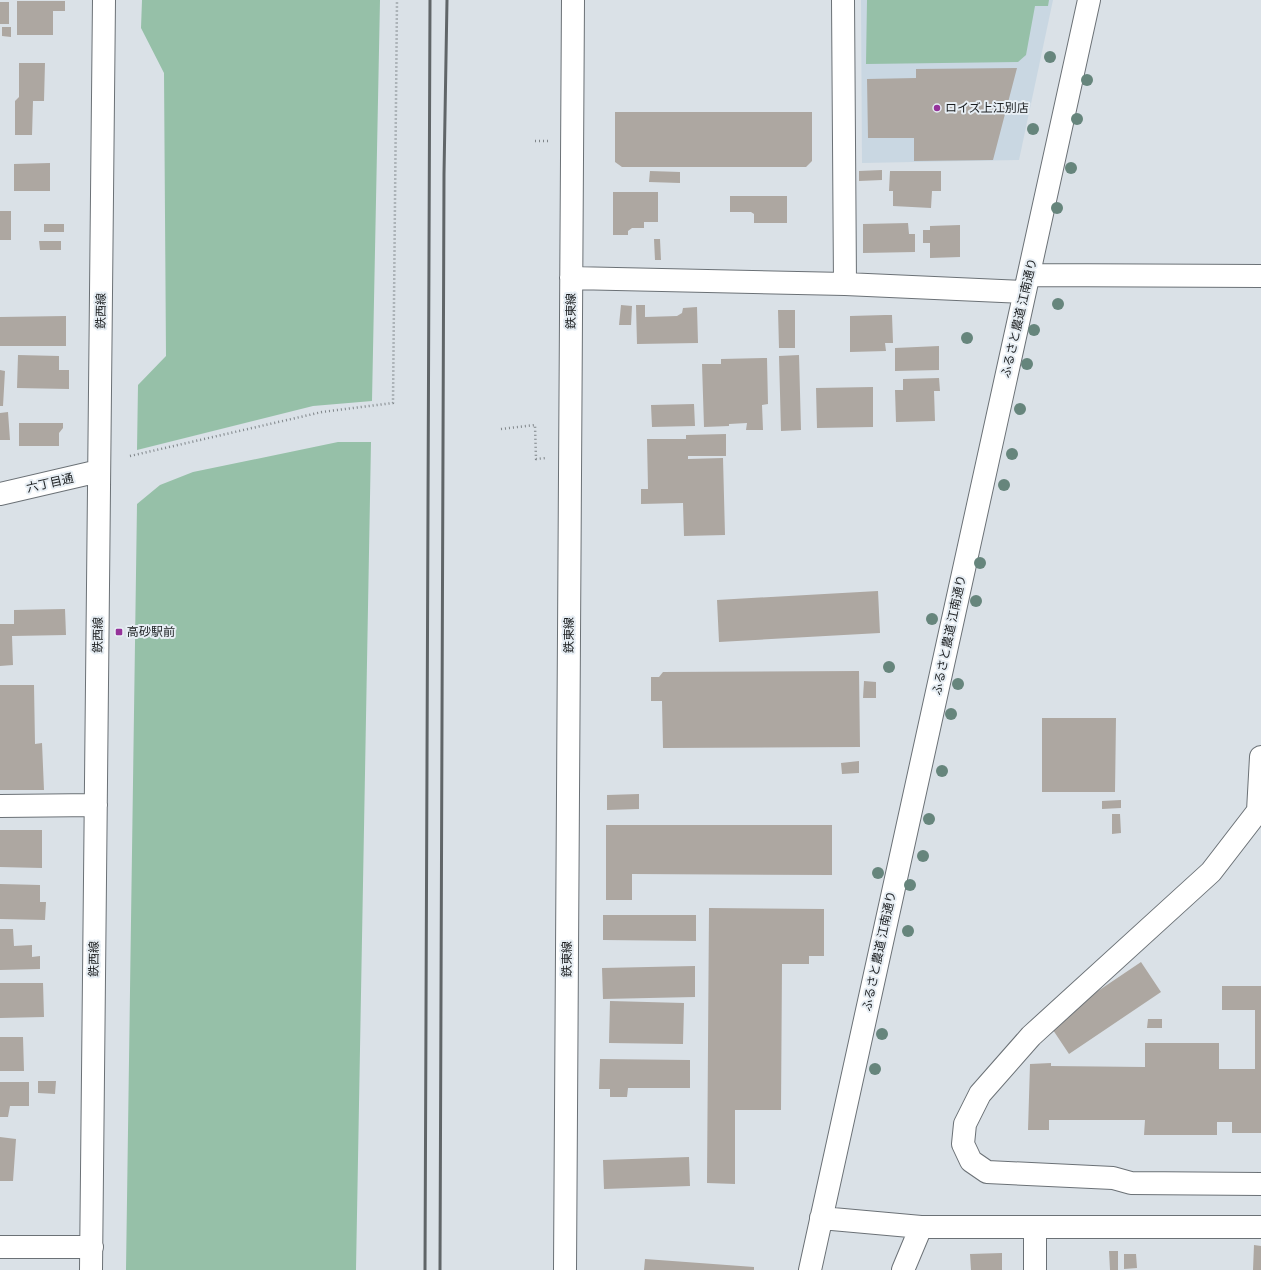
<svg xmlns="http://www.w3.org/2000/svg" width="1261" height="1270" font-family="'PT Sans Narrow','Noto Sans JP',sans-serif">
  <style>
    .built { fill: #c9d7e2 }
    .green { fill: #96c0a8 }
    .building { fill: #ada7a1 }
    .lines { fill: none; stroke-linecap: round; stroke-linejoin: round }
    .minor-casing { stroke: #6b7176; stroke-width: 24 }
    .path { stroke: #7f8589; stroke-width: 2.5; stroke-dasharray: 1 3; stroke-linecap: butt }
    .minor { stroke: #fff; stroke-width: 22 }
    .rail { stroke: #606568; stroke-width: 3 }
    .tree { fill: #66857c }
    .poi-dot { fill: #95339a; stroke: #e7eef4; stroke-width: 1.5 }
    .labels { text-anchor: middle; stroke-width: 4; stroke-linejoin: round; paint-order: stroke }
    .poi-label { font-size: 12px; fill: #1a1d1f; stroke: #e7eef4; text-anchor: start }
    .street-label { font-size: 12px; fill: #1a1d1f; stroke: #e7eef4 }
  </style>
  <rect width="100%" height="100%" fill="#dae1e7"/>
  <path class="built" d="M861,0h192l-34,160 -157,3z"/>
  <path class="green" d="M142,0h238l-8,401 -59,5 -176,44 1,-65 28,-29 -2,-283 -23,-45z
    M867,0h182l-1,6h-13l-9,49 -8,7 -152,2z
    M338,442h33l-15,828h-230l11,-766 23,-19 33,-13z"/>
  <path class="building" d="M17,1h48v10h-12v24h-36z
    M0,2h9v22h-9z
    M2,27h9v10l-9,-1z
    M19,63h26l-1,38h-11l-1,34h-17v-34l4,-4z
    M1017,68l-24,92 -79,1v-23h-46l-1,-59 49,-1v-9z
    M615,112h197v49l-6,6h-184l-7,-5z
    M50,163v28h-36v-27z
    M882,170v10l-23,1v-10z
    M650,171l30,1v11l-31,-1z
    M890,171h51v20h-9l-1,17 -38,-2v-15h-4z
    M613,192h45v30h-14v6h-12l-4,3v4h-15z
    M730,196h57v27h-33v-9l-3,-2h-21z
    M0,211h11v29h-11z
    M908,223l1,11h6v18l-52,1v-29z
    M44,224h20v8h-20z
    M960,225v32l-30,1v-15h-7v-13h7v-4z
    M654,239h6l1,21h-6z
    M39,241h22v9h-21z
    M621,305l11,1 -1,19h-12z
    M636,305h9v12l32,-1 5,-3 1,-5 14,-1 1,36 -61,1z
    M778,310h17v38h-16z
    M885,315h7l1,28h-8l1,8 -36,1v-36z
    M66,316v30h-66v-29z
    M939,346v24l-44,1v-23z
    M18,355l41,1v14h10v19l-52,-1z
    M799,355l2,75 -20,1 -2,-75z
    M767,358l1,46 -6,1 1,25h-17l1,-7 -18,1v2l-25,1 -2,-63h19v-5z
    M0,370l5,1 -2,35h-3z
    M939,378l1,13h-6l1,30 -39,1 -1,-32h8v-11z
    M873,387v40l-56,1 -1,-40z
    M694,404l1,22 -43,1 -1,-22z
    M8,412l2,28h-10v-27z
    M19,423h44v5l-4,5v13h-40z
    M726,434v22h-38v3l35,-1 2,77 -41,1 -1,-33 -42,1v-15h7l-1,-50h39v-4z
    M878,591l2,42 -161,9 -2,-42z
    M65,609l1,26 -54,1 1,29 -13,1v-42h14v-14z
    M859,671l1,76 -197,1 -1,-47h-11v-24h8l4,-5z
    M864,681l12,1v16h-13z
    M0,685h34l1,59 7,-1 2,47h-44z
    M1042,718h74l-1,74h-73z
    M859,761v12l-17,1 -1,-11z
    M639,794v15l-32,1v-15z
    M1121,800v8l-19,1v-8z
    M1112,814h8l1,19 -9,1z
    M606,825h226v50l-200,-1v26h-26z
    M0,830h42v38l-42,-1z
    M0,884l40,1v17h6l-1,18 -45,-1z
    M709,908l115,1v47h-15v8h-27l-1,146h-46v74l-28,-1z
    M603,915h93v26l-93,-1z
    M0,929h13l1,17 18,-1v12l8,-1v13l-40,1z
    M1141,962l20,30 -92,62 -20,-30z
    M695,966v31l-92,2 -1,-31z
    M0,983h43l1,34 -44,1z
    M1222,986h39v147h-29v-11h-15v13h-73l1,-15h-96v10h-21l2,-66 21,-1v3l94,1v-24h74v26h36v-59h-33z
    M610,1001l74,2 -1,41 -74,-1z
    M1148,1019h14v9h-15z
    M0,1037h23l1,34h-24z
    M600,1059l90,1v28h-62l-1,9h-17v-8h-11z
    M38,1081h18l-1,13 -17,-1z
    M0,1082h29v24h-19l-2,11h-8z
    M0,1137l16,2 -3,42h-13z
    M689,1157l1,29 -86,3 -1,-29z
    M1254,1245l7,1v24h-8z
    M1109,1251h9v19h-8z
    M1002,1253v17h-31l-1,-16z
    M1124,1254h12l1,14 -13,1z
    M645,1259l109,8v3h-110z"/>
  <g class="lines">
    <defs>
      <path id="minor" d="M843,0l2,284
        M1029,275l232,1
        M571,278l274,6 179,8
        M0,494l99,-23
        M1261,757l-3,54 -47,61 -180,164 -51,58 -15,30 -2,20 8,17 16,11 126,6 18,5 130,1
        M0,806l96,-1
        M821,1218l100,9h340
        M0,1247h92
        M91,1270l13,-1270
        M565,1270l8,-1270
        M810,1270l279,-1270
        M903,1270l18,-43
        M1035,1270v-43"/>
    </defs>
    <use href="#minor" class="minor-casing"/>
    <path class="path" d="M535,141h13
      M501,429l34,-4 1,34 10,-1
      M130,456l192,-44 71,-9 4,-403"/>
    <use href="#minor" class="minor"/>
    <path class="rail" d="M425,1270l5,-1270
      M440,1270l4,-1096 3,-174"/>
  </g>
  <g class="tree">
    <circle cx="1050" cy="57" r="6"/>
    <circle cx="1087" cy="80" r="6"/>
    <circle cx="1077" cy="119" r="6"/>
    <circle cx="1033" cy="129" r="6"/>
    <circle cx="1071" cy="168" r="6"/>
    <circle cx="1057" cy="208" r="6"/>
    <circle cx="1058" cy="304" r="6"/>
    <circle cx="1034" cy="330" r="6"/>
    <circle cx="967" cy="338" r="6"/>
    <circle cx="1027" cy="364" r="6"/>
    <circle cx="1020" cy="409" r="6"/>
    <circle cx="1012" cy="454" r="6"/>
    <circle cx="1004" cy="485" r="6"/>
    <circle cx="980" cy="563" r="6"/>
    <circle cx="976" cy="601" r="6"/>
    <circle cx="932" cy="619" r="6"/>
    <circle cx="889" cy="667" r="6"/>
    <circle cx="958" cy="684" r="6"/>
    <circle cx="951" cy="714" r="6"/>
    <circle cx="942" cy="771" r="6"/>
    <circle cx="929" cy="819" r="6"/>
    <circle cx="923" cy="856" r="6"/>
    <circle cx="878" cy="873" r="6"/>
    <circle cx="910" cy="885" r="6"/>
    <circle cx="908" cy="931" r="6"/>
    <circle cx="882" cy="1034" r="6"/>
    <circle cx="875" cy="1069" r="6"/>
  </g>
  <g class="poi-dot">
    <circle cx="937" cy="108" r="4"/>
    <rect x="115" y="628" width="8" height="8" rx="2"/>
  </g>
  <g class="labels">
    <g class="poi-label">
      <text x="945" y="112">ロイズ上江別店</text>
      <text x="127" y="636">高砂駅前</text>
    </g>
    <g class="street-label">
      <text transform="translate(101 311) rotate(-89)" y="4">鉄西線</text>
      <text transform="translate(571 311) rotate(-90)" y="4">鉄東線</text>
      <text transform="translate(1019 318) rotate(-77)" y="4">ふるさと農道 江南通り</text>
      <text transform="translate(50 483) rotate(-13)" y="4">六丁目通</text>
      <text transform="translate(98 635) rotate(-89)" y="4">鉄西線</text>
      <text transform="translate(569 635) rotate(-90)" y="4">鉄東線</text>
      <text transform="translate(949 635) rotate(-78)" y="4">ふるさと農道 江南通り</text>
      <text transform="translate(879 951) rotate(-78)" y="4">ふるさと農道 江南通り</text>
      <text transform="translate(94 959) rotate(-89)" y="4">鉄西線</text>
      <text transform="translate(567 959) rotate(-90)" y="4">鉄東線</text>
    </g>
  </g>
</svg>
